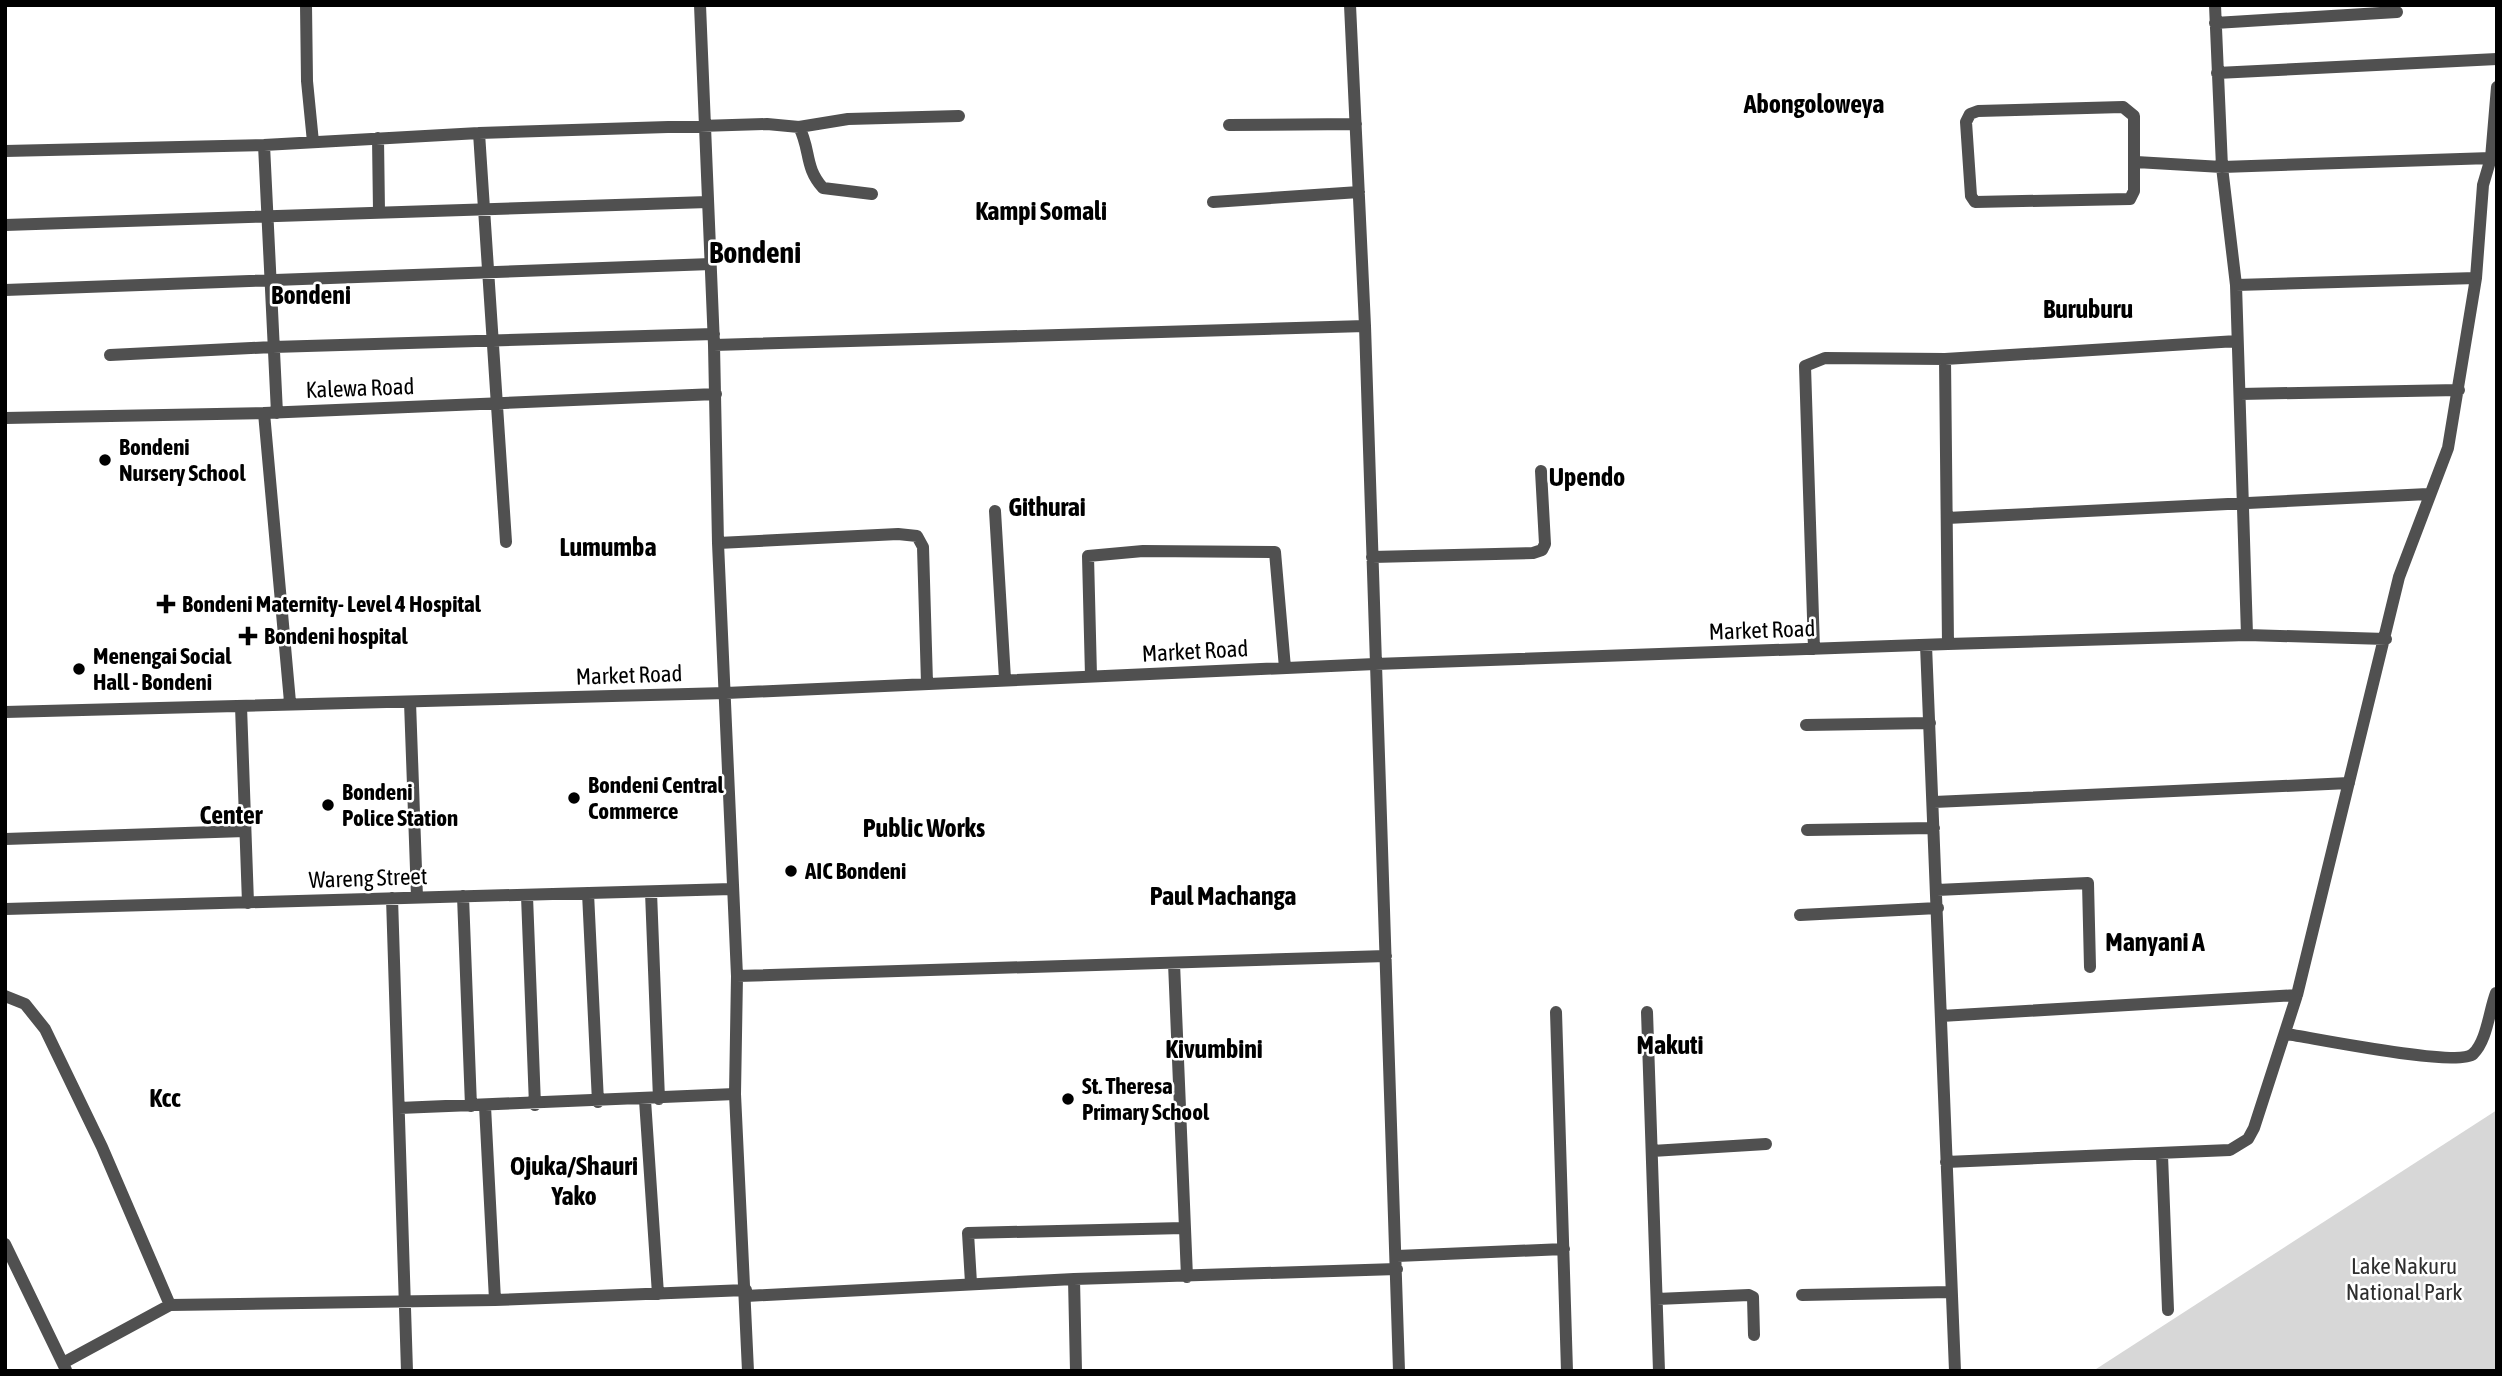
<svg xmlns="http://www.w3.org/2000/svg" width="2502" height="1376" font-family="'Asap Condensed',sans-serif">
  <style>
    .green { fill: #d7d7d7 }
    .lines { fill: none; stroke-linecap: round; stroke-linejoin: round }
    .minor { stroke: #505050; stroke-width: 12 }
    .poi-dot { fill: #000; stroke: #fff; stroke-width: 2.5 }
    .labels { text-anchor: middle; stroke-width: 5; stroke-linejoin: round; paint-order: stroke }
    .street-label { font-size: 23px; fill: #000; stroke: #fff }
    .poi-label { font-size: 23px; font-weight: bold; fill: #000; stroke: #fff; text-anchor: start }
    .park-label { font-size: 23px; fill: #2e2e2e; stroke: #fff }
    .quarter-label { font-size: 26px; font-weight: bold; fill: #000; stroke: #fff }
    .district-label { font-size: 30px; font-weight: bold; fill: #000; stroke: #fff }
  </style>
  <rect width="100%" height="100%" fill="#fff"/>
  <path class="green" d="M2497,1110v261h-404z"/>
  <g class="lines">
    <path class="minor" d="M306,5l1,76 6,61
      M700,5l14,340 4,198 19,433 -2,118 13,277
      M1350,5l15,321 34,1045
      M2215,5l7,162 14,118 11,350
      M2215,23l182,-11
      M2217,73l280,-14
      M2123,107l11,9v75l-4,8 -155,3 -4,-6 -5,-74 4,-8 8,-3z
      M1229,125l127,-1
      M799,127l49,-8 111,-3
      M479,133l27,409
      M378,138l1,74
      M264,145l13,268
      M5,151l259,-6 215,-12 288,-9 32,3c12,23 5,40 24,61l49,6
      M2136,162l86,5 269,-9
      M1213,202l146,-10
      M5,225l703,-23
      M2236,285l240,-7
      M5,290l706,-26
      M714,345l651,-19
      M110,355l163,-8 441,-13
      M1945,359l3,285
      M2240,394l219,-4
      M264,413l26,289
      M5,418l259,-5 452,-19
      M995,511l10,168
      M1947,518l481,-24
      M718,543l180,-9 19,2 6,11 4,136
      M1372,557l161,-4 9,-3 3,-6 -4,-73
      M1926,645l29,726
      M1814,649l-9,-283 20,-8 120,1 292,-18
      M1091,676l-3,-120 55,-5 132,1 10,116
      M410,702l7,195
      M241,706l7,197
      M5,712l721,-19 649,-29 573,-20 299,-9 139,4
      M1806,725l124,-2
      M1934,802l415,-19
      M1807,830l127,-2
      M5,839l240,-8
      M1937,890l151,-7 2,84
      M651,892l8,207
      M588,893l10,209
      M463,896l8,210
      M527,896l8,209
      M392,898l15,473
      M5,909l727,-20
      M1800,915l138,-7
      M1174,963l13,314
      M737,976l649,-20
      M5,996l20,8 20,25 57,118 68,158
      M1556,1012l11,359
      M1647,1012l12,359
      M1941,1016l356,-21
      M2286,1034c28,4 172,34 187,20 14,-13 16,-43 23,-61
      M645,1100l13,194
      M485,1106l10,194
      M399,1108l336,-14
      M1652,1151l114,-7
      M2162,1155l6,155
      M1946,1162l284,-12 18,-11 6,-11 43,-133 102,-418 49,-129 28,-170 7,-93 8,-27 6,-71
      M5,1244l61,126
      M1397,1256l167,-7
      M1074,1279l2,92
      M971,1283l-3,-50 216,-5
      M1802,1295l148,-3
      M746,1296l328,-17 323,-10
      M1657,1299l92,-4 4,2 1,38
      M63,1363l107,-58 325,-5 251,-10"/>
  </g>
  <g class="poi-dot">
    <circle cx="105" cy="460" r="7"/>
    <path d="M162.5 593.5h7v7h7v7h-7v7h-7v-7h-7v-7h7z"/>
    <path d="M244.5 625.5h7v7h7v7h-7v7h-7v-7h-7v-7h7z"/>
    <circle cx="79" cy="669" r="7"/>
    <circle cx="574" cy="798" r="7"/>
    <circle cx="328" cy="805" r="7"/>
    <circle cx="791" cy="871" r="7"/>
    <circle cx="1068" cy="1099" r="7"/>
  </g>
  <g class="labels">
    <g class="street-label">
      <text transform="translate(360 388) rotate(-2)" y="8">Kalewa Road</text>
      <text transform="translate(1762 630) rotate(-2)" y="8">Market Road</text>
      <text transform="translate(1195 651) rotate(-3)" y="8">Market Road</text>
      <text transform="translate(629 675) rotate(-2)" y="8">Market Road</text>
      <text transform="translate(368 878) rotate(-2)" y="8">Wareng Street</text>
    </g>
    <g class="poi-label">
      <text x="119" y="455">Bondeni<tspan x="119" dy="26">Nursery School</tspan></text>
      <text x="182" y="612">Bondeni Maternity- Level 4 Hospital</text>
      <text x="264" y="644">Bondeni hospital</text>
      <text x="93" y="664">Menengai Social<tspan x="93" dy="26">Hall - Bondeni</tspan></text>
      <text x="588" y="793">Bondeni Central<tspan x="588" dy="26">Commerce</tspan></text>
      <text x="342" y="800">Bondeni<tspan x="342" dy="26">Police Station</tspan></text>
      <text x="805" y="879">AIC Bondeni</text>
      <text x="1082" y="1094">St. Theresa<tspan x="1082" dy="26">Primary School</tspan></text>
    </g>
    <g class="park-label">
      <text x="2404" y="1274">Lake Nakuru<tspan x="2404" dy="26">National Park</tspan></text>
    </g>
    <g class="quarter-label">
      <text x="1814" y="113">Abongoloweya</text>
      <text x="1041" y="220">Kampi Somali</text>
      <text x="311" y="304">Bondeni</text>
      <text x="2088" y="318">Buruburu</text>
      <text x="1587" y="486">Upendo</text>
      <text x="1047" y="516">Githurai</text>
      <text x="608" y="556">Lumumba</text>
      <text x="231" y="824">Center</text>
      <text x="924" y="837">Public Works</text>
      <text x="1223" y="905">Paul Machanga</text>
      <text x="2155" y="951">Manyani A</text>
      <text x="1670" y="1054">Makuti</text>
      <text x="1214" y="1058">Kivumbini</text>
      <text x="165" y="1107">Kcc</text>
      <text x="574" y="1175">Ojuka/Shauri<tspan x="574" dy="30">Yako</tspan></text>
    </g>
    <g class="district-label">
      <text x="755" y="263">Bondeni</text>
    </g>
  </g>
  <rect width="2502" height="1376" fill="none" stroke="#000000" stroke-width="14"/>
</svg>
